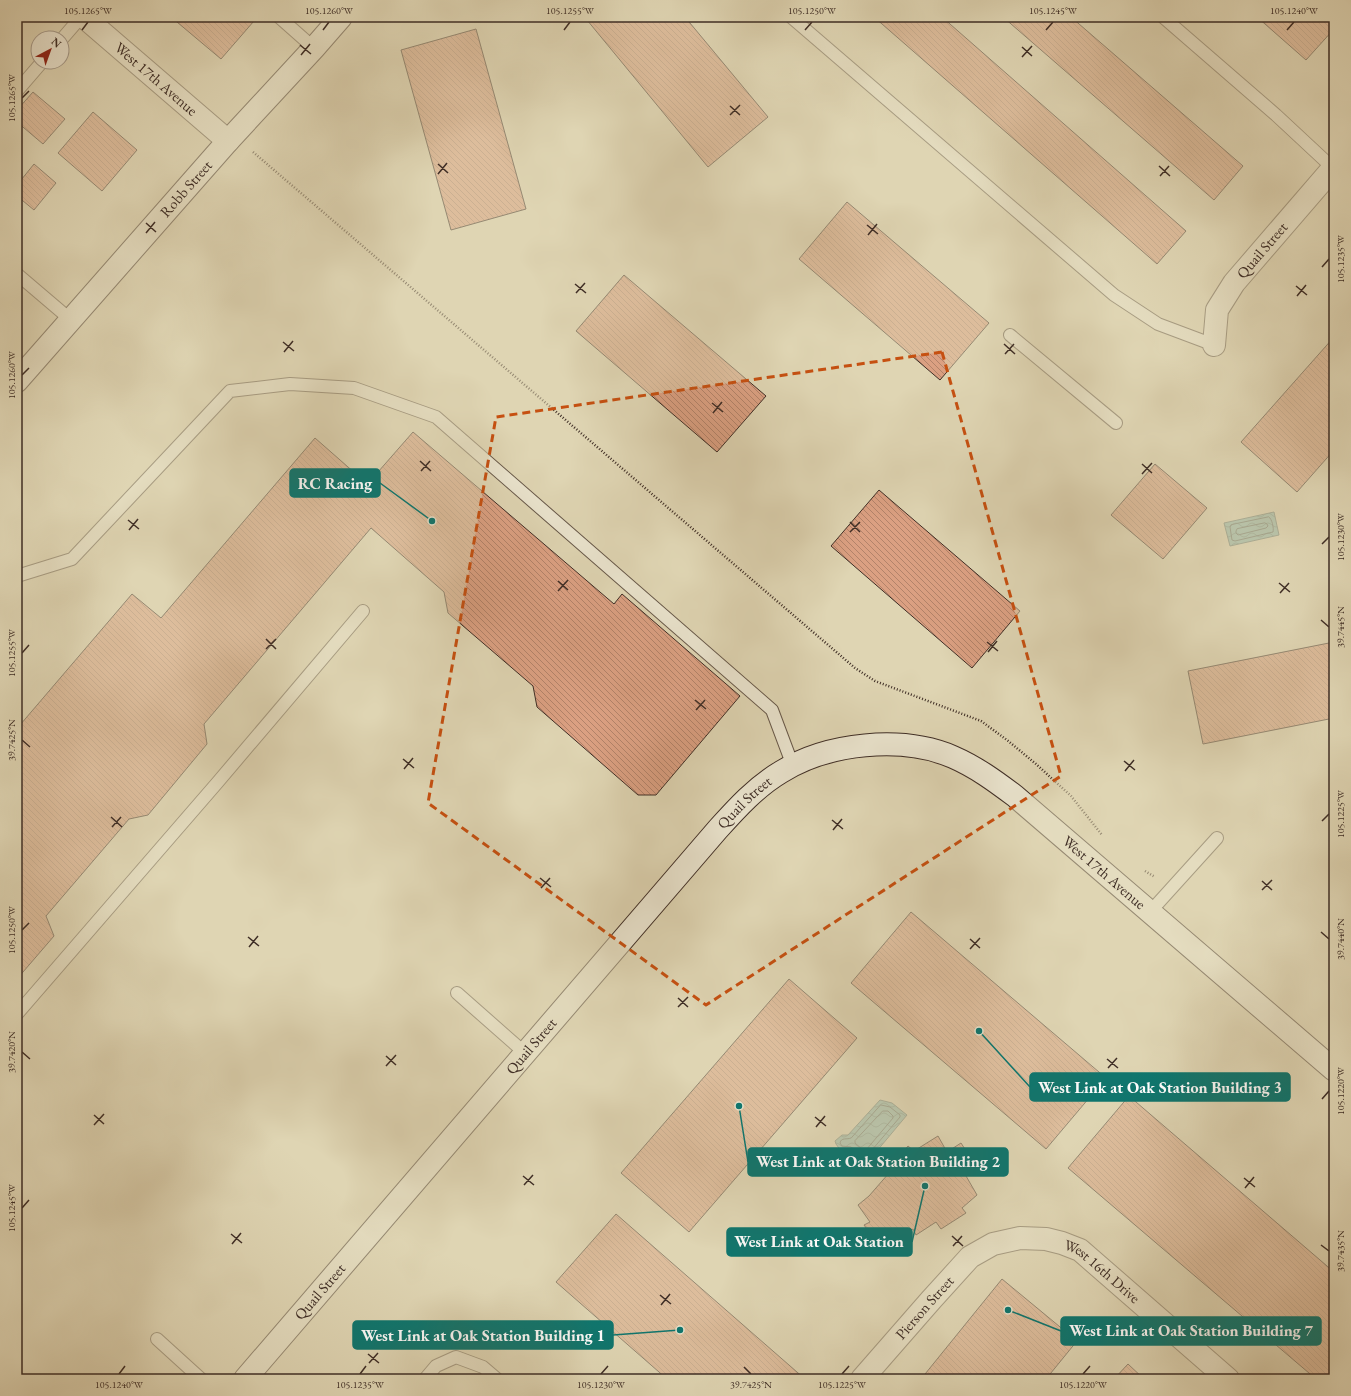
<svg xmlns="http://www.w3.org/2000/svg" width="1351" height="1396" font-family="'EB Garamond',serif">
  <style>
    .water { fill: url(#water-waves); stroke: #718176 }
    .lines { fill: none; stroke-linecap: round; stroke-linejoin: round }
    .shore { stroke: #697469; stroke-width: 1 }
    .building { fill: url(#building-back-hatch); stroke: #3f2e26 }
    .lane-casing { stroke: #675849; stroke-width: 14 }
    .street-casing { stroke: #675849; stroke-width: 24 }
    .secondary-casing { stroke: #3f2e26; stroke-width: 24 }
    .path { stroke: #3f2e26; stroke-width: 2.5; stroke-dasharray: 1 2; stroke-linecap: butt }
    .lane { stroke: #eae4ce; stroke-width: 12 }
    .street { stroke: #eae4ce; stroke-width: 22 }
    .secondary { stroke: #eae4ce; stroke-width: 22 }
    .marked { fill: none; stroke: #c65011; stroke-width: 3; stroke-dasharray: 8 5; stroke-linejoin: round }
    .ticks { fill: none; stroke: #3f2e26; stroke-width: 1.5 }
    .labels { text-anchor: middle; stroke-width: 3; stroke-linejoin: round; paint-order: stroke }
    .street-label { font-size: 15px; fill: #3f2e26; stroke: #eae4ce }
    .leader { fill: none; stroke: #0f766e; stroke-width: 1.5 }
    .callout-dot { fill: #0f766e; stroke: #eae4ce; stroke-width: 1.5 }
    .callout { fill: #0f766e; stroke: #0f766e; stroke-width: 1.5 }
    .callout-label { font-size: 16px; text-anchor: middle; font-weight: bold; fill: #fff }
    .neatline { fill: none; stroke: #3f2e26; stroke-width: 1.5 }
    .ticks-label { font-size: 10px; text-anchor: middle; fill: #3f2e26 }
  </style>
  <defs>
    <pattern id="water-waves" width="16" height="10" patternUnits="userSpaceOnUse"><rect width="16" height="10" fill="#93b9ac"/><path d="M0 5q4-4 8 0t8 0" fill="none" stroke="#79978c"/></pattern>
    <pattern id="building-back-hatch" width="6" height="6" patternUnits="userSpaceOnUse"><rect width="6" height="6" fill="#dba082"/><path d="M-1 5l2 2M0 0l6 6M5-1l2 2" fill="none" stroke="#b3836a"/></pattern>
  </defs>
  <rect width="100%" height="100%" fill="#dfd5b3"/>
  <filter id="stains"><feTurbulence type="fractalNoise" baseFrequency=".005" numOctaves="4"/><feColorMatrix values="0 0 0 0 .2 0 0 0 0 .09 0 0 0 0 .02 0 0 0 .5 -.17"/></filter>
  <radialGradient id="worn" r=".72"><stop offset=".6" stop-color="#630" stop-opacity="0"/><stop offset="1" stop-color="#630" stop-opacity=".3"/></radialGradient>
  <path class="water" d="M1274,512l5,23 -49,11 -6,-23z
    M880,1100l12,3 15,12 -41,49 -17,-14 -8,1 -5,-7 -1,-3 7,-6h6z"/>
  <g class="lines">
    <path class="shore" d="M1269,517c3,2 5,11 4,15l-38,9 -3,-1 -2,-13 1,-2z
      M1265,523l2,1 1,2 -2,2 -28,7 -2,-2v-2l1,-2z
      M881,1105l9,2 10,8v2l-34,40h-2l-13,-10 -9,-1 -2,-3c1,-6 7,-3 11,-5z
      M883,1111h5l5,5v2l-27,32h-3l-8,-7v-2z"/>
  </g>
  <path class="building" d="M171,17h79l4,4 -33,38z
    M591,17h94l83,100 -60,50 -121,-147z
    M874,17h68l244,214 -29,33z
    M1003,17h68l172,149 -29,34z
    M1257,17h69l8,7v5l-28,31z
    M476,29l50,180 -75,21 -50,-180z
    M33,92l32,27 -22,25 -26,-22v-12z
    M93,112l44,38 -35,41 -44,-38z
    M34,164l22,19 -22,27 -17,-14v-11z
    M847,202l142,121 -49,57 -141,-121z
    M624,275l142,121 -49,56 -141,-121z
    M1334,337v113l-37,42 -56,-50z
    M413,432l201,172 8,-10 118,102 -84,99h-18l-101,-88 -4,-21 -85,-73 -4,-21 -73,-64 -167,196 3,20 -59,71 -19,4 -83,97 8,20 -37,43v-256l3,2 112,-131 29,24 154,-180 49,43 7,-1z
    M1155,464l52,44 -44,51 -52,-44z
    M879,490l141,121 -48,57 -141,-122z
    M1334,642v76l-131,26 -15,-73z
    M911,912l195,166 -60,71 -195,-166z
    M789,979l68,59 -168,194 -68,-59z
    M1129,1096l205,176v107h-18l-248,-211z
    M938,1136l9,16 14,-9 16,25 -11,8 11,19 -15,13 4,5 -25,16 -5,-7 -20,13 -3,-6 -31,21 -18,-25 6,-3 -12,-17 11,-9 27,-31 -2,-2 14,-17 6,5z
    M616,1214l189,165h-138l-111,-97z
    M1002,1279l75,62 -31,38h-125z
    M1128,1364l16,15h-30z"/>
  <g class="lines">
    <defs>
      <path id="lane" d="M279,17l35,31
        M791,17l323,278 44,29 56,21
        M1163,17l113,98 58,54
        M62,39l19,-22
        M17,91l25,-29
        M17,274l54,46
        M1010,335l106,88
        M17,576l55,-17 158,-168 60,-7 64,4 82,29 336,293 21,56
        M1150,912l67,-74
        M457,993l68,60
        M17,1014l200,-231 146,-172
        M157,1339l44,40
        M425,1379l11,-13 20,-9 27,10 14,12"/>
      <g id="street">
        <path id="s1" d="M84,17l144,124"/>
        <path id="s2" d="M1214,345l3,-35 17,-27 100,-116"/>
        <path id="s3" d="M862,1379l69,-79 39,-43 23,-13 27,-6 26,1 16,4 18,7 148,129"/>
      </g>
      <g id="secondary">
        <path id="s4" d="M17,381l211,-240 86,-93 27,-31"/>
        <path id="s5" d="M245,1379l473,-550c19,-21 38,-42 63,-57 46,-29 121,-37 172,-15 23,10 42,24 62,39l319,274"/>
      </g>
    </defs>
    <use href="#lane" class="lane-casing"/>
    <use href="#street" class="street-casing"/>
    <use href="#secondary" class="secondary-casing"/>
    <path class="path" d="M253,152l602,516 20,13 106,40 26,19 29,24 35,32 31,39
      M1145,871l10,6"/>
    <use href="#lane" class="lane"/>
    <use href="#street" class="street"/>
    <use href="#secondary" class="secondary"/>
  </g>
  <path d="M0 0H1351V1396H0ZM942,352l119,424 -355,229 -278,-202 68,-386z" fill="#dfd5b3" fill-opacity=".55" fill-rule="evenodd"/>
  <path class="marked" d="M942,352l119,424 -355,229 -278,-202 68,-386z"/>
  <path class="ticks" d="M82,30l6,-8M323,30l6,-8M564,30l6,-8M805,30l7,-8M1046,30l7,-8M1287,30l7,-8M300,45l11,9M1022,47l10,9M301,55l9,-11M1022,57l10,-11M22,98l7,-7M730,106l10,9M730,115l10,-10M438,164l10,9M1159,166l11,10M438,174l9,-11M1160,176l9,-10M146,223l10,9M867,225l11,9M146,233l9,-11M868,235l9,-11M1322,267l7,-8M575,284l11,9M1296,286l11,9M576,293l9,-10M1297,296l9,-11M283,342l11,9M1004,344l11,10M284,352l9,-11M1005,354l9,-10M22,375l7,-7M712,403l11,9M713,413l9,-11M420,461l11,10M1142,464l10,9M421,471l9,-10M1142,474l10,-11M128,520l11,9M850,522l10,10M129,530l9,-11M850,532l10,-10M1322,544l7,-7M558,581l10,9M1279,583l11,9M558,591l10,-11M1280,593l9,-10M1321,620l8,7M266,639l10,10M987,642l11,9M266,649l10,-10M988,652l9,-11M22,653l7,-8M695,700l11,9M696,710l9,-10M22,740l8,7M403,759l11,9M1124,761l11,9M404,769l9,-11M1125,771l9,-11M111,817l11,10M832,820l11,9M1322,821l7,-7M112,827l9,-10M833,830l9,-11M540,878l11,9M1262,881l10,9M541,888l9,-10M1262,890l10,-10M22,930l7,-7M1321,932l8,7M248,937l11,9M970,939l10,9M249,947l9,-11M970,949l10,-11M678,998l10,9M678,1007l10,-10M22,1052l8,7M386,1056l10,9M1107,1059l11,9M386,1066l10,-11M1108,1068l9,-10M1322,1099l7,-8M94,1115l10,9M815,1117l11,9M94,1125l10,-11M816,1127l9,-11M523,1176l11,9M1244,1178l11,9M524,1185l9,-10M1245,1188l9,-11M22,1208l7,-8M231,1234l11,9M952,1236l11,10M232,1244l9,-11M1321,1245l8,6M953,1246l9,-10M660,1295l11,9M661,1305l9,-11M368,1354l11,9M369,1363l9,-10M744,1367l7,7M119,1374l6,-8M360,1374l6,-8M601,1374l7,-8M842,1374l7,-8M1083,1374l7,-8"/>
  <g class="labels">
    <g class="street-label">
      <text dy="5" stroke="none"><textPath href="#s1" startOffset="95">West 17th Avenue</textPath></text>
      <text dy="5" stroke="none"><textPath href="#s4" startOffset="256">Robb Street</textPath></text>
      <text dy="5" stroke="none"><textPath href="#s2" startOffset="110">Quail Street</textPath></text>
      <text dy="5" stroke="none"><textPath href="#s5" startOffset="763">Quail Street</textPath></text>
      <text dy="5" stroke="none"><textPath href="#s5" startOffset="1180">West 17th Avenue</textPath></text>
      <text dy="5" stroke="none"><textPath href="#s5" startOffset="439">Quail Street</textPath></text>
      <text dy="5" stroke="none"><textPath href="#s3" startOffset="309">West 16th Drive</textPath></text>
      <text dy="5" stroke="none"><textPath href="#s5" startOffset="115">Quail Street</textPath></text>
      <text dy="5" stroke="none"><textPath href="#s3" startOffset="95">Pierson Street</textPath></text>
    </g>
  </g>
  <path class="leader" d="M432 521L380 483M979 1031L1030 1087M739 1106L748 1162M925 1186L912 1242M1008 1310L1061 1331M680 1330L613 1335"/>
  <g class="callout-dot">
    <circle cx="432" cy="521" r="4"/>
    <circle cx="979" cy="1031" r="4"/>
    <circle cx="739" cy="1106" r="4"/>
    <circle cx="925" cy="1186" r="4"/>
    <circle cx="1008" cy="1310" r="4"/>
    <circle cx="680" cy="1330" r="4"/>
  </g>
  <g class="callout">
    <rect x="290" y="469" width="90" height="28" rx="4"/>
    <rect x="1030" y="1073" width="260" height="28" rx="4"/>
    <rect x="748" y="1148" width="260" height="28" rx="4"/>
    <rect x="727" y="1228" width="185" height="28" rx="4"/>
    <rect x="1061" y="1317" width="260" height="28" rx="4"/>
    <rect x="353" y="1321" width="260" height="28" rx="4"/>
  </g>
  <g class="callout-label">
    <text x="335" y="489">RC Racing</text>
    <text x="1160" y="1093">West Link at Oak Station Building 3</text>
    <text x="878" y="1167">West Link at Oak Station Building 2</text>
    <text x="819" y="1247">West Link at Oak Station</text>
    <text x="1191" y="1336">West Link at Oak Station Building 7</text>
    <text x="483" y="1341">West Link at Oak Station Building 1</text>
  </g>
  <rect width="1351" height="1396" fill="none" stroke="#dfd5b3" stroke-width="44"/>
  <g transform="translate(50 50) rotate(41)"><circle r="19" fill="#eae4ce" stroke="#a69b8b"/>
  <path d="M0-3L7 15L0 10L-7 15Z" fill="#8f2418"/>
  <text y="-6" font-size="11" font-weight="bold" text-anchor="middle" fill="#3f2e26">N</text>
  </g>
  <rect x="22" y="22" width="1307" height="1352" class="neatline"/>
  <g class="ticks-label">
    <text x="88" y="14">105.1265°W</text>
    <text x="329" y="14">105.1260°W</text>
    <text x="570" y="14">105.1255°W</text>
    <text x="812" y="14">105.1250°W</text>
    <text x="1053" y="14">105.1245°W</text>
    <text x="1294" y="14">105.1240°W</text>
    <text transform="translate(11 98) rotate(-90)" y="4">105.1265°W</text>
    <text transform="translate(1340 259) rotate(-90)" y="4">105.1235°W</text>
    <text transform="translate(11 375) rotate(-90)" y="4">105.1260°W</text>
    <text transform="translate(1340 537) rotate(-90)" y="4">105.1230°W</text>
    <text transform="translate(1340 627) rotate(-90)" y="4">39.7445°N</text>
    <text transform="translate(11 653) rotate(-90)" y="4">105.1255°W</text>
    <text transform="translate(11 740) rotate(-90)" y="4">39.7425°N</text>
    <text transform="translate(1340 814) rotate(-90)" y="4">105.1225°W</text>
    <text transform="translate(11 930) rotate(-90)" y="4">105.1250°W</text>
    <text transform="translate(1340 939) rotate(-90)" y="4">39.7440°N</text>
    <text transform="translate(11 1052) rotate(-90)" y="4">39.7420°N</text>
    <text transform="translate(1340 1091) rotate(-90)" y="4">105.1220°W</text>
    <text transform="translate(11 1208) rotate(-90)" y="4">105.1245°W</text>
    <text transform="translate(1340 1251) rotate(-90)" y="4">39.7435°N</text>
    <text x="119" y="1388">105.1240°W</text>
    <text x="360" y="1388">105.1235°W</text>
    <text x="601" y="1388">105.1230°W</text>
    <text x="751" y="1388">39.7425°N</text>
    <text x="842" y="1388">105.1225°W</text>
    <text x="1083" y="1388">105.1220°W</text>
  </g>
  <rect width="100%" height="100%" filter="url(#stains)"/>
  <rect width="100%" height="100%" fill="url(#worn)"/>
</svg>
